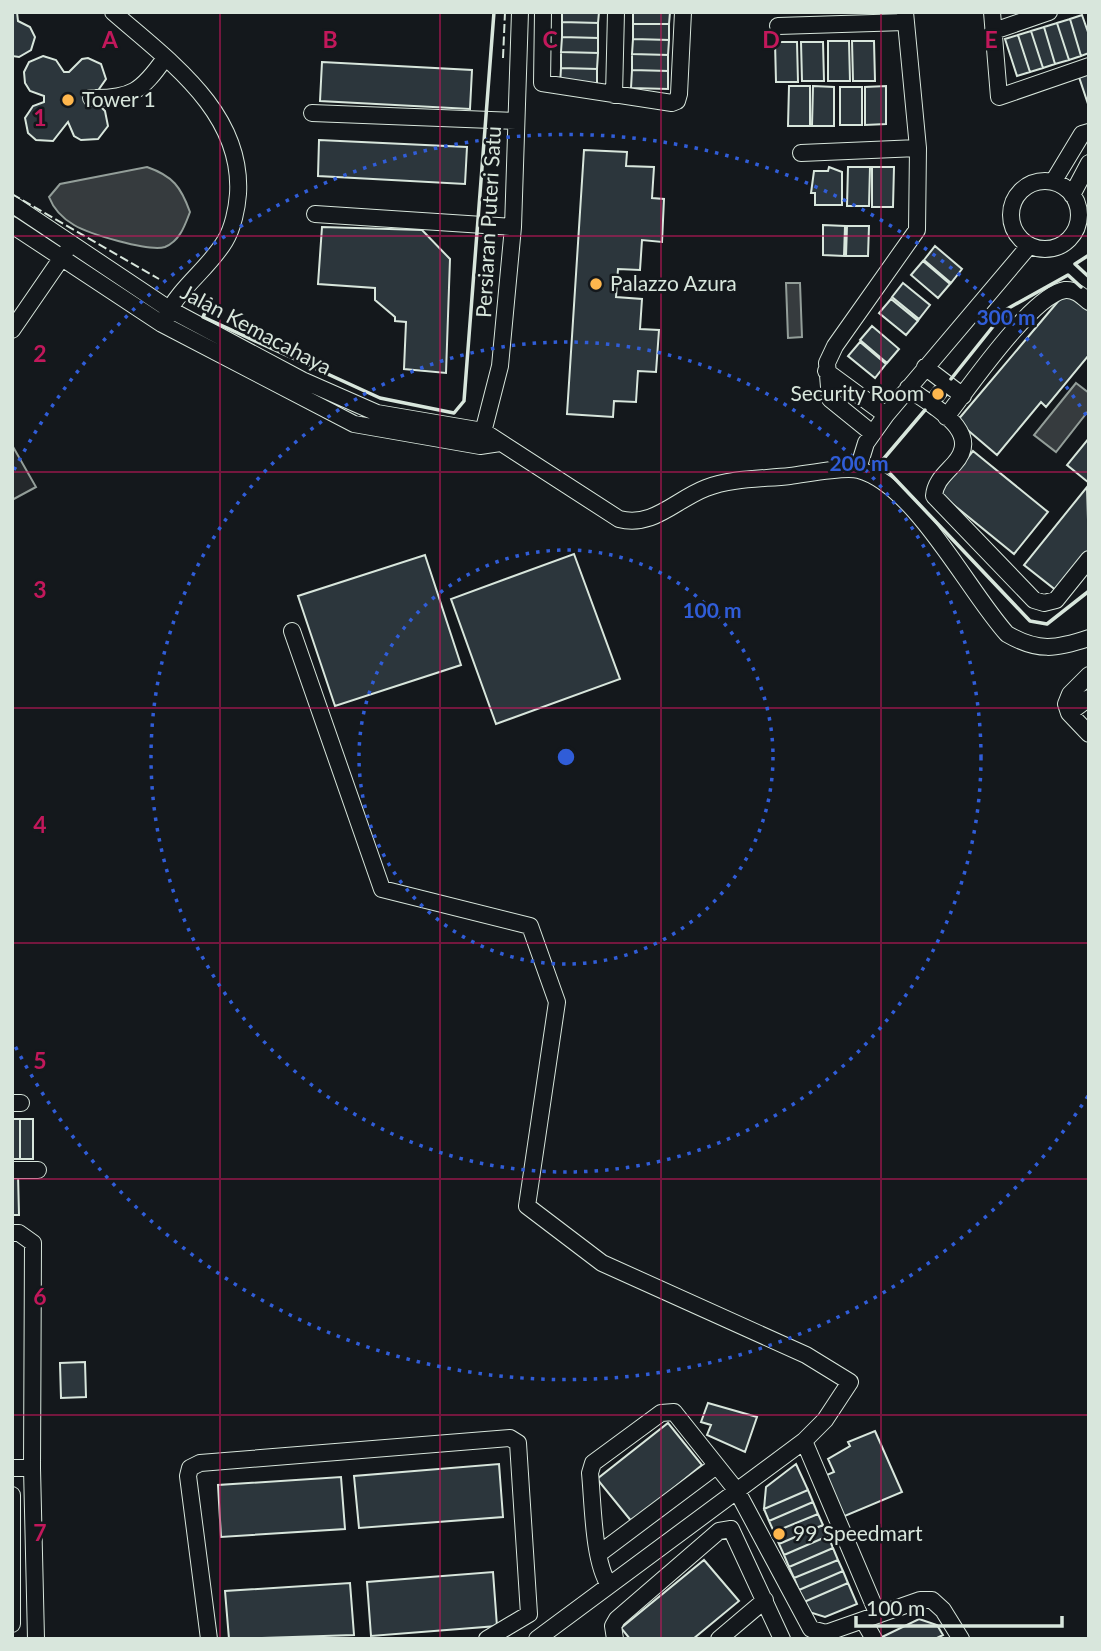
<svg xmlns="http://www.w3.org/2000/svg" width="1101" height="1651" font-family="Lato,sans-serif">
  <style>
    .parking { fill: #24282b; stroke: #939e99; stroke-width: 2 }
    .water { fill: #363b3e; stroke: #939e99; stroke-width: 2 }
    .building { fill: #2c363c; stroke: #d8e6dc; stroke-width: 2 }
    .lines { fill: none; stroke-linecap: round; stroke-linejoin: round }
    .minor-casing { stroke: #d8e6dc; stroke-width: 18 }
    .minor { stroke: #14181c; stroke-width: 16 }
    .fence { stroke: #d8e6dc; stroke-width: 2; stroke-dasharray: 9 3.5; stroke-linecap: butt }
    .wall { stroke: #d8e6dc; stroke-width: 3.5 }
    .grid { fill: none; stroke: #c2185b; stroke-width: 2; stroke-opacity: 0.55 }
    .ring { fill: none; stroke: #305dd8; stroke-width: 3.5; stroke-dasharray: 3.5 7 }
    .poi-dot { fill: #ffb74d; stroke: #14181c; stroke-width: 2.5 }
    .labels { text-anchor: middle; stroke-width: 5; stroke-linejoin: round; paint-order: stroke }
    .poi-label { font-size: 21px; fill: #d8e6dc; stroke: #14181c; text-anchor: start }
    .street-label { font-size: 21px; fill: #d8e6dc; stroke: #14181c }
    .grid-label { font-size: 23px; text-anchor: middle; font-weight: bold; fill: #c2185b; stroke: #14181c; stroke-width: 5; stroke-linejoin: round; paint-order: stroke }
    .centre { fill: #305dd8; stroke: #14181c; stroke-width: 3.5 }
    .ring-label { font-size: 21px; text-anchor: middle; font-weight: bold; fill: #305dd8; stroke: #14181c; stroke-width: 5; stroke-linejoin: round; paint-order: stroke }
  </style>
  <rect width="100%" height="100%" fill="#14181c"/>
  <path class="parking" d="M12,445l24,42 -24,13z"/>
  <path class="water" d="M147,167c26,9 34,20 43,45 -5,13 -10,29 -25,35 -16,5 -76,-13 -91,-22 -12,-7 -20,-15 -25,-28l11,-13z
    M786,283h14l2,54 -14,1z
    M1076,383l13,10v17l-33,42 -22,-17z"/>
  <path class="building" d="M12,12h5l1,9 12,6 5,10 -4,13 -12,7 -7,-1z
    M562,12h37l-1,11 -36,-1z
    M633,12h37l-1,12h-36z
    M1082,15l7,20v18l-8,3 -11,-37z
    M1070,19l11,37 -12,4 -12,-37z
    M562,22l36,1v15l-36,-1z
    M1057,23l12,37 -14,4 -11,-37z
    M633,24h36v16l-36,-1z
    M1044,27l11,37 -12,4 -12,-37z
    M1031,31l12,37 -13,4 -12,-37z
    M1018,35l12,37 -13,4 -12,-37z
    M562,37l36,1v15l-37,-1z
    M633,39l36,1 -1,15 -36,-1z
    M828,41h21l1,40h-22z
    M852,41h22l1,40h-22z
    M775,42h22l1,40h-22z
    M801,42h22l1,39h-22z
    M561,52l37,1 -1,16 -36,-1z
    M632,54l36,1v16l-36,-1z
    M43,56l13,4 8,12h5l13,-13 6,-1 13,6 5,15 -9,13 1,12 7,7 3,15 -10,13 -17,1 -7,-4 -6,-14 -15,19 -17,-1 -8,-7 -3,-15 8,-12 11,-4v-6l-14,-5 -5,-8 -1,-11 5,-10z
    M322,62l150,8 -2,39 -150,-8z
    M561,68l36,1v18l-37,-1z
    M632,70l36,1v18l-37,-1z
    M1089,70v37l-11,-33z
    M789,86h21v40h-22z
    M813,86l21,1v39h-22z
    M886,86v38l-21,1v-38z
    M840,87h22v38h-22z
    M319,140l148,7 -2,37 -147,-8z
    M584,150l43,2 -1,14 28,1 -2,31 12,1 -2,43 -20,-2 -2,30 -22,-1 -2,28 26,2 -2,30 19,1 -3,42 -18,-1 -2,31 -22,-1 -1,16 -46,-3z
    M829,167l13,5v33h-27v-12h-4l3,-22h14z
    M848,167h22l-1,39h-22z
    M872,167h22l-1,40h-21z
    M823,225l22,1 -1,30 -21,-1z
    M847,226h22l-1,30h-22z
    M322,227l100,3 28,29 -4,114 -42,-4 2,-47 -11,-1v-4l-20,-17v-12l-57,-4z
    M935,246l27,23 -11,14 -27,-23z
    M923,261l27,23 -12,14 -27,-23z
    M903,283l27,22 -11,14 -27,-22z
    M1066,292l23,19v44l-43,52 -5,-5 -44,53 -40,-34z
    M891,299l27,22 -12,14 -27,-22z
    M872,326l27,23 -12,14 -27,-23z
    M860,342l26,22 -11,14 -27,-22z
    M945,374l12,9 -26,31 -11,-9z
    M1089,438v45l-22,-18z
    M973,451l75,61 -34,42 -75,-61z
    M1087,487l2,65 -32,39 -33,-26z
    M574,554l46,125 -124,45 -45,-125z
    M425,555l36,110 -126,41 -37,-110z
    M12,1119h8v40h-8z
    M20,1119h13v40h-13z
    M12,1174h6l1,41h-7z
    M85,1362l1,35 -25,1 -1,-35z
    M708,1403l49,14 -12,35 -38,-17 4,-10 -10,-3z
    M668,1423l34,42 -70,57 -35,-43z
    M875,1431l27,61 -62,26 -18,-41 12,-5 -6,-13 22,-13 -2,-4z
    M499,1464l4,53 -144,11 -5,-52z
    M796,1464l12,26 -44,19 2,-22z
    M341,1477l4,52 -124,8 -3,-52z
    M808,1490l5,12 -44,19 -5,-12z
    M813,1502l5,12 -44,18 -5,-11z
    M818,1514l5,11 -44,19 -5,-12z
    M823,1525l5,11 -44,19 -5,-11z
    M828,1536l5,12 -44,19 -5,-12z
    M833,1548l5,12 -44,18 -5,-11z
    M704,1560l35,41 -46,38h-63l-9,-11z
    M838,1560l5,11 -44,19 -5,-12z
    M843,1571l5,12 -44,19 -5,-12z
    M493,1572l4,54 -126,10 -4,-54z
    M350,1583l4,52 -125,4 -4,-48z
    M848,1583l9,21 -32,13 -16,-5 -5,-10z
    M919,1619l18,6 6,10 -8,4 -55,-1z"/>
  <g class="lines">
    <defs>
      <path id="minor" d="M113,12c56,49 130,100 125,182 -1,14 -5,34 -13,47 -16,27 -45,46 -59,75
        M543,12l-1,71 130,20 5,-2 2,-7 4,-82
        M992,12l7,85 90,-31
        M778,26l127,-4
        M994,31l55,-19
        M614,95l2,-83
        M91,98c40,1 51,-7 74,-40
        M312,113l204,8
        M801,153l117,-5
        M1011 215a34 34 0 1 1 68 0a34 34 0 1 1-68 0Z
        M1053,182l29,-48 7,-2
        M1072,195l17,-32
        M12,204l157,105 133,71 75,33 106,18 136,88c34,9 56,-19 87,-31 25,-10 57,-9 84,-12 17,-2 54,-10 69,-6 56,15 109,121 148,164 31,18 49,15 82,4
        M315,214l198,13
        M12,225l150,99 192,100 126,22 20,-3
        M12,330l53,-77
        M925,367l38,29
        M826,371l60,44
        M908,388c24,18 76,43 46,76 -10,11 -19,18 -20,32l100,104 10,3 12,-3 33,-41
        M946,417c22,-28 86,-122 119,-127 10,-1 17,6 24,12
        M872,433l-42,-34 -3,-36 8,-17 82,-116 1,-82 -13,-136
        M481,440l19,-74 13,-139 7,-215
        M858,469l8,-26 20,-28 143,-169
        M292,631l90,258 148,37 27,76 -30,204 75,57 204,92 44,27 -25,38 -21,21 -267,198
        M1089,675l-19,19 -4,10 3,9 20,21
        M1069,713l20,-15
        M12,1103h9
        M12,1170h26
        M12,1233h7l14,10 -1,225 4,171
        M804,1441l74,174
        M12,1468h20
        M12,1495v129
        M600,1553l116,-87
        M609,1585c-16,-24 -16,-82 -19,-112l3,-10 68,-50 13,-1 63,79 74,138 15,4 94,-33h12l11,10 18,29
        M863,1620l11,19
        M209,1639l-21,-163 2,-8 10,-5 310,-25 8,5 11,171 -42,25
        M615,1639l-2,-13 4,-7 102,-88 12,-2 51,110
        M719,1639l46,-39"/>
    </defs>
    <use href="#minor" class="minor-casing"/>
    <use href="#minor" class="minor"/>
    <path class="fence" d="M503,58l2,-46
      M12,194l147,85"/>
    <path class="wall" d="M1089,255l-14,9 14,13
      M211,299l-8,18 177,81 74,15 10,-12 30,-389
      M951,379l56,-70 61,-34 13,12
      M925,410l-45,53 150,158 17,3 42,-33"/>
  </g>
  <path class="grid" d="M220,12v1627M440,12v1627M661,12v1627M881,12v1627M12,236h1077M12,472h1077M12,708h1077M12,943h1077M12,1179h1077M12,1415h1077"/>
  <g class="ring">
    <circle cx="566" cy="757" r="207"/>
    <circle cx="566" cy="757" r="415"/>
    <path d="M1088 1096A622 622 0 0 1 14 1044M14 470A622 622 0 0 1 1088 418"/>
  </g>
  <g class="poi-dot">
    <circle cx="68" cy="100" r="7"/>
    <circle cx="596" cy="284" r="7"/>
    <circle cx="938" cy="394" r="7"/>
    <circle cx="779" cy="1534" r="7"/>
  </g>
  <g class="labels">
    <g class="poi-label">
      <text x="82" y="107">Tower 1</text>
      <text x="610" y="291">Palazzo Azura</text>
      <text x="924" y="401" text-anchor="end">Security Room</text>
      <text x="793" y="1541">99 Speedmart</text>
    </g>
    <g class="street-label">
      <text transform="translate(489 222) rotate(-87)" y="7">Persiaran Puteri Satu</text>
      <text transform="translate(256 330) rotate(28)" y="7">Jalan Kemacahaya</text>
    </g>
  </g>
  <g class="grid-label">
    <text x="110" y="48">A</text>
    <text x="330" y="48">B</text>
    <text x="550" y="48">C</text>
    <text x="771" y="48">D</text>
    <text x="991" y="48">E</text>
    <text x="40" y="126">1</text>
    <text x="40" y="362">2</text>
    <text x="40" y="598">3</text>
    <text x="40" y="833">4</text>
    <text x="40" y="1069">5</text>
    <text x="40" y="1305">6</text>
    <text x="40" y="1541">7</text>
  </g>
  <circle cx="566" cy="757" r="10" class="centre"/>
  <g class="ring-label">
    <text x="1006" y="325">300 m</text>
    <text x="859" y="471">200 m</text>
    <text x="712" y="618">100 m</text>
  </g>
  <rect width="1101" height="1651" fill="none" stroke="#d8e6dc" stroke-width="28"/>
  <path d="M856 1616v10h206v-10" fill="none" stroke="#d8e6dc" stroke-width="3.5"/>
  <text x="866" y="1616" font-size="21" fill="#d8e6dc" stroke="#14181c" stroke-width="5" paint-order="stroke">100 m</text>
</svg>
